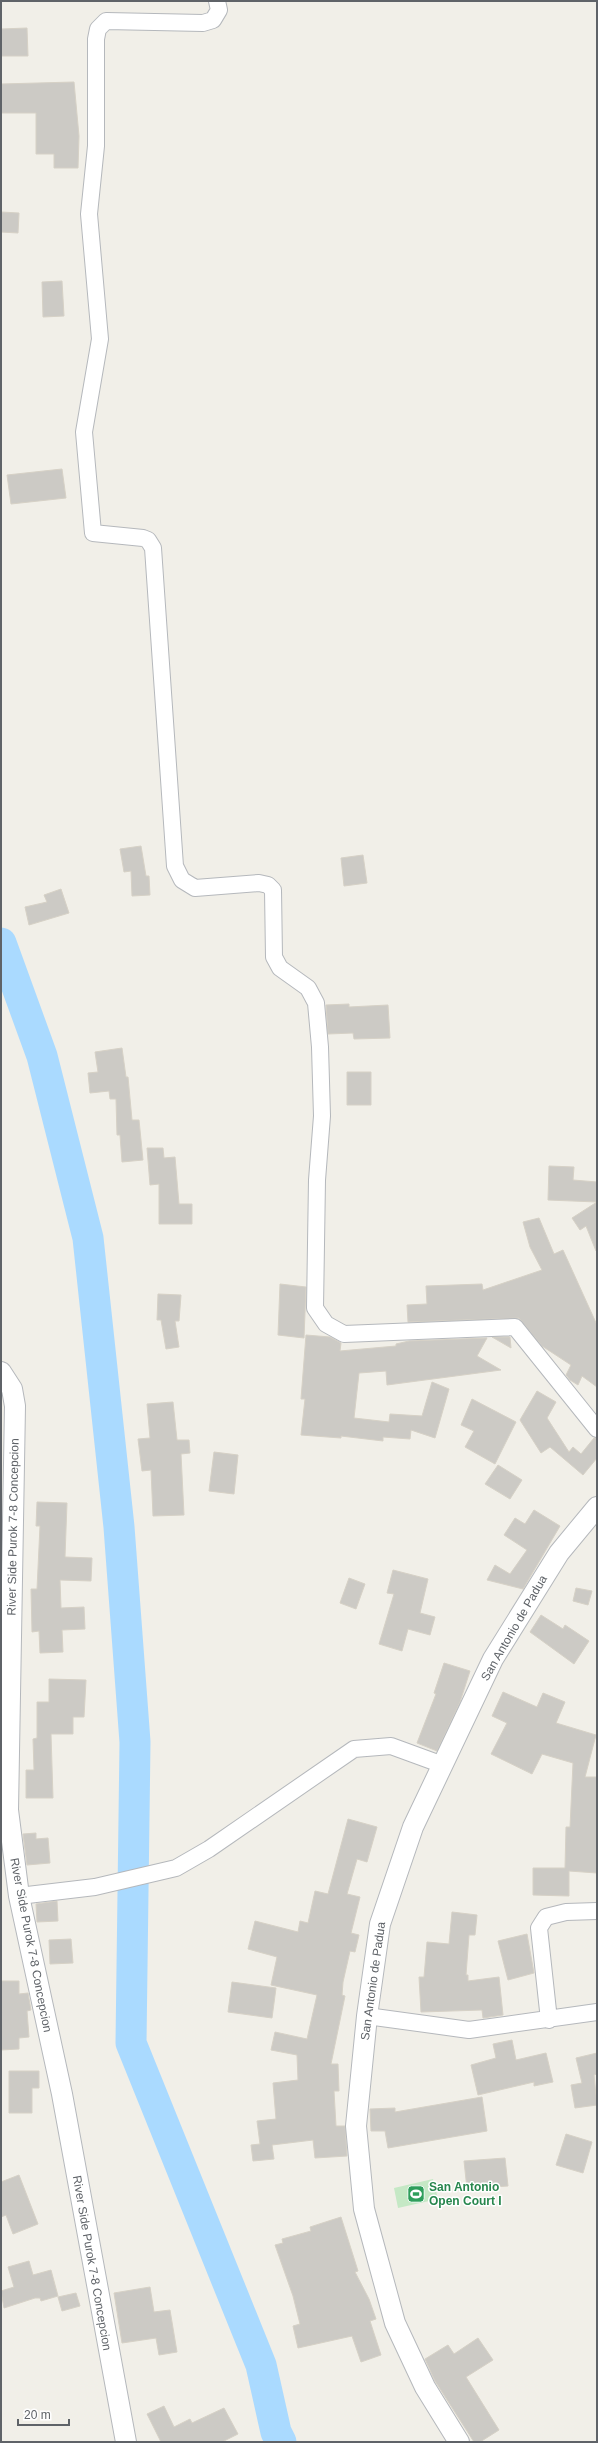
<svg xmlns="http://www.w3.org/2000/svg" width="598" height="2443" font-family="Helvetica,sans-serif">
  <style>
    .green { fill: #c5e8c5 }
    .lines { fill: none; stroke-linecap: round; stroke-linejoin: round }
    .river { stroke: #aadaff; stroke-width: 31 }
    .building { fill: #cccac5; stroke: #d6d1c6 }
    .minor-casing { stroke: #b5b8bc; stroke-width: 18 }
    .tertiary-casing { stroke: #b5b8bc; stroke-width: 22 }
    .minor { stroke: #fff; stroke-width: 16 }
    .tertiary { stroke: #fff; stroke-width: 20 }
    .labels { text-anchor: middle; stroke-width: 3; stroke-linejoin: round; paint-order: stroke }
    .street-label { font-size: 12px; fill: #5f6368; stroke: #fff }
    .leisure-label { font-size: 12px; font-weight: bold; fill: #27864d; stroke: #fff; text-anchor: start }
  </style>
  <rect width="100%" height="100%" fill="#f1efe8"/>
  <path class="green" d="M433,2179l5,20 -40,9 -4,-20z"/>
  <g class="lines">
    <path class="river" d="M1,943l41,113 46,182 31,289 16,215 -4,301 130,322 15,67 5,10"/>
  </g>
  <path class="building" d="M27,28l1,28h-27v-27z
    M74,82l5,54 -1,32h-24v-14h-18v-41h-35v-29z
    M1,212l18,1 -1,20 -17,-1z
    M62,281l2,35 -21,1 -1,-35z
    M62,469l4,29 -55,6 -4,-29z
    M141,846l5,30h3l1,19 -18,1 -1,-25 -7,1 -4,-23z
    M363,855l4,28 -23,3 -3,-28z
    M61,889l8,24 -40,12 -4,-18 22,-5 -3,-7z
    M349,1004v3l39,-2 2,33 -36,1 -1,-6 -25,1 -2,-29z
    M122,1048l4,29h2l4,43h7l4,40 -21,2 -2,-27h-3l-1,-36h-6l-1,-8 -19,2 -2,-20 10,-1 -3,-20z
    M347,1072h24v33h-24z
    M147,1148h16l1,10 11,-1 4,47h13v20h-33v-40l-9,1z
    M549,1166l25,1 -1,13 24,2v20l-49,-2z
    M597,1202v49h-1l-10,-25 -6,4 -8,-12z
    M539,1218l15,36 9,-4 34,75v62l-15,-11 -4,9 -8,-5 -4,-5 5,-10 -29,-19 -23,-28 -111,4 -1,-17 20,-1 -1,-18 56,-2 1,6 59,-20 -12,-23 -7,-25z
    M280,1284l26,3 -2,51 -26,-3z
    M158,1294l23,1 -2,26h-4l4,26 -13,2 -5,-29h-4z
    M306,1335l24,2 11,6 -1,8 56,-5v-2l13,-3 78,-3 -10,18 24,14 -114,15 -1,-14 -27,2 -5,45 35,4 1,-8 32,2 10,-34 17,7 -14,49 -24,-8 -1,9 -27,-2v4l-42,-5v2l-40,-3 4,-36h-4z
    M492,1337h18l1,11z
    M537,1391l19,11 -9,16 22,34 4,-5 8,7 13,-16h3v20l-14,17 -33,-28 -9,6 -21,-33z
    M472,1399l44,23 -21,42 -30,-17 9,-16 -13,-6z
    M173,1402l4,38h12l1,13 -9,1 3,61 -31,1 -2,-46 -9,1 -4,-32 12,-1 -3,-34z
    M214,1452l24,3 -4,39 -25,-3z
    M498,1465l24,15 -12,19 -25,-15z
    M37,1502l30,1 -2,54 27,1 -1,23 -31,-1 1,28 23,-1 1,22 -23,1 1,22 -23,1 -1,-22 -7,1 -1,-43h6l3,-63h-4z
    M534,1510l26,16 -37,63 -36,-9 8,-15 15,9 17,-24 -23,-15 11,-17 10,6z
    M393,1570l35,9 -8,34 15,4 -5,18 -22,-6 -6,22 -23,-7 15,-50 -7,-1z
    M349,1578l16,6 -9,25 -16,-6z
    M576,1588l16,3 -4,14 -15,-4z
    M541,1615l22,14 2,-4 24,16 -15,23 -44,-32z
    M444,1663l26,8 -10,31 -23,49 -20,-8 19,-49 -2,-1z
    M49,1679l37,1 -2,37h-11v17h-22l2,64h-27v-28h8l-1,-31 4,-1v-36h12z
    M503,1692l34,15 6,-14 22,9 -9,21 40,12 -11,42h12v96l-28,-2v25l-36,-1v-27h32l1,-41h4l3,-64 -31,-9 -10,20 -41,-20 16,-31 -15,-7z
    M348,1819l29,8 -10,35 -10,-3 -10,35 13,3 -9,36 8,2 -4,17 -5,-1 -7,31 -1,13 3,1 -14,68h7l1,27h-5l2,35h9l2,30 -32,2 -2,-18 -41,5 2,14 -21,2 -2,-16 9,-1 -3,-23 19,-2 -3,-36 25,-3 -1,-25 -26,-5 4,-18 32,7 10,-44 -46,-10 6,-28 -29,-8 7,-28 43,11 2,-11 8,2 7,-32 13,3z
    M36,1833v6l12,-1 2,25 -23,2 -4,-31z
    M57,1901l1,20 -21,1 -1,-18z
    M452,1912l25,3 -2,20h-6l-3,40h2v6l31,-4 4,38 -20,3 -1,-8 -61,2 -2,-35h5l3,-35 22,2z
    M527,1934l7,39 -26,7 -10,-39z
    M71,1939l2,24 -23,1 -1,-24z
    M1,1981h18v13l9,-1 3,17 -4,1 2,26 -10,1v11l-18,1z
    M232,1982l44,6 -4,30 -44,-6z
    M512,2040l4,20 30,-7 7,29 -19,4v-4l-56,13 -7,-30 25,-7 -3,-14z
    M597,2053v21l-3,1 3,30 -22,3 -4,-23 11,-2 -6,-25z
    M9,2071h30v17h-7v25h-23z
    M482,2097l5,34 -99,17 -3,-17h-14l-1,-22 25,-1v4z
    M566,2134l26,8 -9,31 -27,-8z
    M505,2158l3,28 -41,3 -3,-28z
    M19,2175l19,49 -25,10 -7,-19 -5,2v-35z
    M341,2217l17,54 -3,1 14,27 7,20 -6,2 11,34 -20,7 -9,-26 -54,12 -5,-22 7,-2 -7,-28 -18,-51 8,-2 -1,-4 29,-8 -1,-4z
    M29,2261l4,14 18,-5 7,26 -17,5 -1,-3h-5l-31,10 -3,-17 13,-4 -6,-20z
    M150,2287l4,25 16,-2 7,42 -18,3 -3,-17 -34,5 -8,-50z
    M76,2293l4,13 -18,5 -4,-14z
    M478,2338l15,22 -27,17 33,53 -19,12h-6l-39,-61 -10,-22 23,-14 6,9z
    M164,2406l10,21 16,-8 2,4 32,-15 14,26 -16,8h-61l-14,-28z"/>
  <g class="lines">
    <defs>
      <path id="minor" d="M217,1l2,9 -6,10 -10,3 -97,-2 -8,8 -2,10v107l-7,68 11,125 -16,93 9,101 50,5 5,2 5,8 22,318 7,14 13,8 64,-5 9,2 5,5 1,67 6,11 28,20 8,15 4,44 2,69 -5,64 -2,128 11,16 18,10 171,-7 82,102
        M19,1896l76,-9 81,-19 33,-19 145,-100 37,-3 52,19
        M367,2016l102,14 128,-18
        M549,2020l-10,-92 7,-11 20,-5 31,-1"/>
      <path id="tertiary" d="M1,1372l11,17 3,17 -7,404 11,86 43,198 64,348
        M459,2442l-34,-55 -30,-64 -31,-114 -8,-83 11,-110 13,-92 33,-97 80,-168 66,-106 38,-46"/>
    </defs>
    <use href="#minor" class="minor-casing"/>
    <use href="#tertiary" class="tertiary-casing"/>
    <use href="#minor" class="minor"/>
    <use href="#tertiary" class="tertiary"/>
  </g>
  <defs>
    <symbol id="stadium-square" viewBox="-11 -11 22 22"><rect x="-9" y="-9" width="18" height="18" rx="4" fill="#2e9e5b" stroke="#fff"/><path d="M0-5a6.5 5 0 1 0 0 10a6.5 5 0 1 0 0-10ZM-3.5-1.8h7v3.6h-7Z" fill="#fff"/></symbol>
  </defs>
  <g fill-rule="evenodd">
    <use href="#stadium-square" x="406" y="2184" width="20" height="20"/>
  </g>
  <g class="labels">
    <g class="street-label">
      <text transform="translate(13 1527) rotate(-89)" y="4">River Side Purok 7-8 Concepcion</text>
      <text transform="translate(514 1628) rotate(-60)" y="4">San Antonio de Padua</text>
      <text transform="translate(31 1945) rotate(79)" y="4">River Side Purok 7-8 Concepcion</text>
      <text transform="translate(373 1981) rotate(-82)" y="4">San Antonio de Padua</text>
      <text transform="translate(92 2263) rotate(80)" y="4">River Side Purok 7-8 Concepcion</text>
    </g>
    <g class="leisure-label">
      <text x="429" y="2191">San Antonio<tspan x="429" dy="14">Open Court I</tspan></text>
    </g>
  </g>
  <rect width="598" height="2443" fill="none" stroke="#5f6368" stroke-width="4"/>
  <path d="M18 2419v6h51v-6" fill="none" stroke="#5f6368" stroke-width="2"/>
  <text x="24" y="2419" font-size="12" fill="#5f6368" stroke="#ffffff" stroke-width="3" paint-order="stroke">20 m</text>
</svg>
